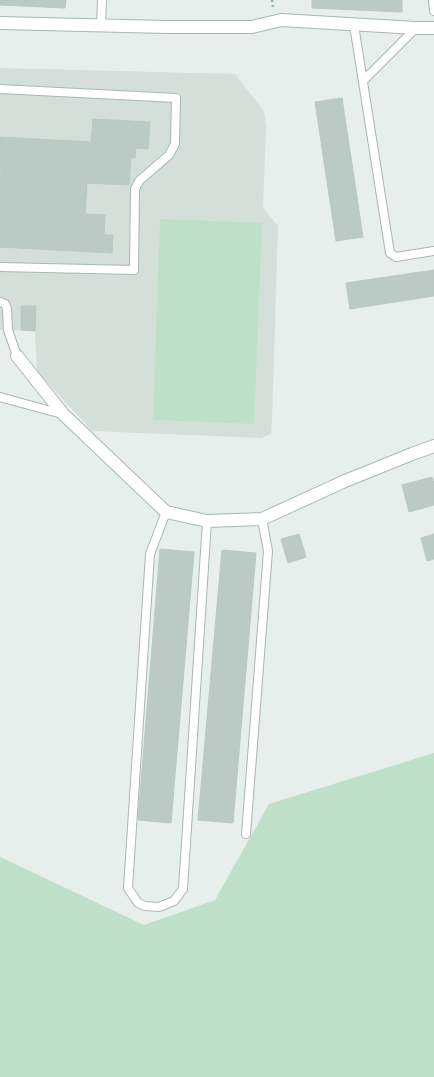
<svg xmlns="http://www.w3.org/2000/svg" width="434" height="1077" font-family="Overpass,sans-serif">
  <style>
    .built { fill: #d4dfda }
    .green { fill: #bfe0c8 }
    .building { fill: #bbcac4; stroke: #b8c9c2 }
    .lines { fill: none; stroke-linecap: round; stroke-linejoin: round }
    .lane-casing { stroke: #a8b8b2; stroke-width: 10 }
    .street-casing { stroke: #a8b8b2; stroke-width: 14 }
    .path { stroke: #86b3a5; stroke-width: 2.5; stroke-dasharray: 2 3; stroke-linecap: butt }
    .lane { stroke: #fff; stroke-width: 8 }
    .street { stroke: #fff; stroke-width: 12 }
  </style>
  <rect width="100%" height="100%" fill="#e6efeb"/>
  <path class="built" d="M0,68l235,6 29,37 2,16 -3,81 15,18 -6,195 -1,13 -10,4 -169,-7 -55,-60 -2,-40 -35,-1z"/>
  <path class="green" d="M160,219l102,4 -8,201 -101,-4z
    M434,753v324h-434v-220l144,68 71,-25 54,-96z"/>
  <path class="building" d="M0,0h66l-1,8 -65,-3z
    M312,0h90v12l-90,-4z
    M342,98l21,139 -27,4 -21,-139z
    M93,119l57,3 -2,27 -12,-1 -1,10 -4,-1 -2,28 -42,-2 -2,31 20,1 -1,20h9l-1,18 -112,-6v-53l1,-25h-1v-32l91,5z
    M434,270v26l-84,13 -4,-26z
    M21,306h15l-1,25 -14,-1z
    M432,477l2,6v22l-25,7 -7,-27z
    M299,534l7,23 -18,6 -7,-24z
    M434,534v25l-7,2 -6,-23z
    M160,549l34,3 -23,271 -33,-3z
    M222,550l34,3 -23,270 -35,-3z"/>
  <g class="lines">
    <defs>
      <path id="lane" d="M433,0l1,11
        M101,25l1,-25
        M354,25l36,228 6,4 38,-6
        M363,81l53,-53
        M0,89l176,9 -1,46 -6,11 -30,26 -4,8 -1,81 -134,-3
        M0,302l5,2 2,5 1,21 9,26
        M0,397l62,17
        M166,512l-16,42 -22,334 10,15 7,3 14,1 15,-6 9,-12 24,-368
        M246,834l22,-283 -6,-32"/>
      <path id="street" d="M0,23l167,4h85l29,-7 135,8h18
        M17,356l46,58 103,98 41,9 55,-2 83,-38 67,-27 22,-8"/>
    </defs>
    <use href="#lane" class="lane-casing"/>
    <use href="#street" class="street-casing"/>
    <path class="path" d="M272,0l1,7"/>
    <use href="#lane" class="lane"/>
    <use href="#street" class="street"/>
  </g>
</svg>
